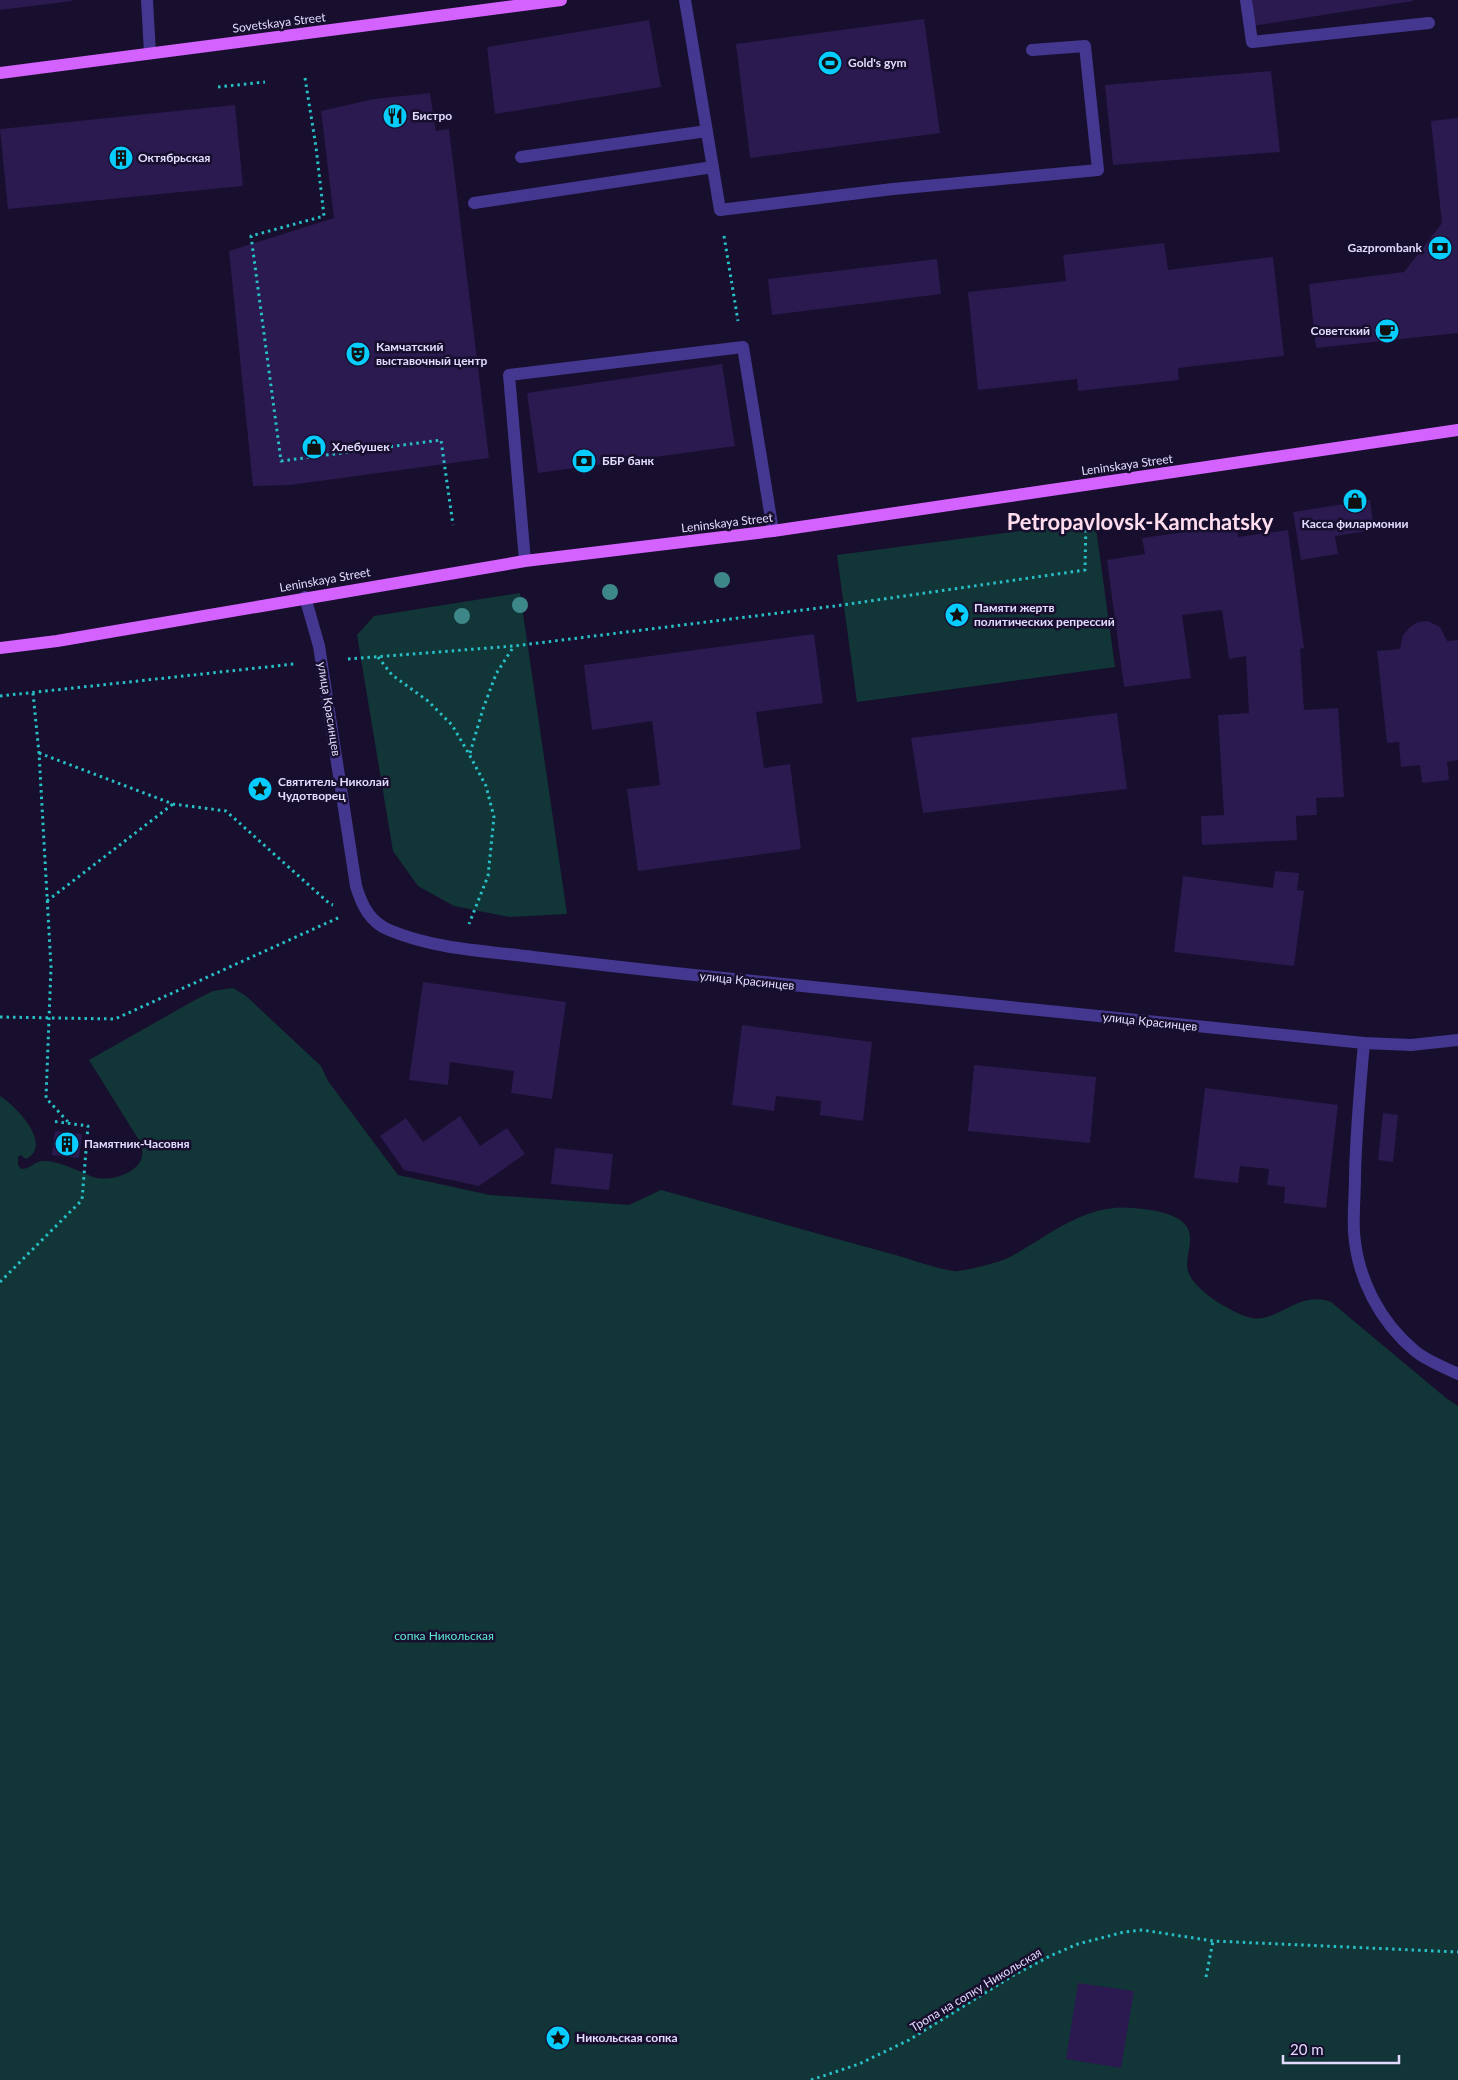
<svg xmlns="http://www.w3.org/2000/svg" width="1458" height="2080" font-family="Lato,sans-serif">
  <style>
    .green { fill: #123537 }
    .building { fill: #2a1a4f }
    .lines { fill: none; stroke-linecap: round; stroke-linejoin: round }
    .path { stroke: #28c0c7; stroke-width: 3; stroke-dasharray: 2.5 4; stroke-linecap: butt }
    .lane { stroke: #44378f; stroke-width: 12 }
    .street { stroke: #44378f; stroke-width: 12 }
    .primary { stroke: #d462ff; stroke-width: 12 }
    .tree { fill: #3e8789 }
    .labels { text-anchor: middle; stroke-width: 5; stroke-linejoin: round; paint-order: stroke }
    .street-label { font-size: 12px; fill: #e3dbff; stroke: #170f2d }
    .poi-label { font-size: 12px; font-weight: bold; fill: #e3dbff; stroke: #170f2d; text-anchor: start }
    .park-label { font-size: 12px; fill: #5de9d4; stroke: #170f2d }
    .town-label { font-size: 22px; font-weight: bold; fill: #ffddef; stroke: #170f2d }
  </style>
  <rect width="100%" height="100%" fill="#170f2d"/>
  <path class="green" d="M1095,521l20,146 -258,35 -20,-147z
    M520,593l47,321 -58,3 -55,-11 -36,-20 -25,-35 -36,-216 17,-19z
    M233,988l13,8 75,70 7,15 70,94 92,20 139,10 32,-15c77,21 154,43 231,64 12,3 57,19 66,17 11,-1 43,-9 52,-14 39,-21 75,-54 123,-49 19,2 59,5 57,32 0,11 -5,20 -2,31 3,13 26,30 38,36 7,4 17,9 25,11 28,5 46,-28 80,-16l115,96 12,8v674h-1458v-984c15,9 54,49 26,63l-6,-4 -2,2v8l3,4c13,0 12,-11 32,-7 15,3 27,10 40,15 15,5 41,-2 48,-17 2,-5 1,-10 1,-15l-53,-85 106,-60 18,-9z"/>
  <path class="building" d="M0,0h72v1l-72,9z
    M1249,0h164v1l-161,25z
    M924,19l16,114 -190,25 -14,-114z
    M649,20l12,67 -166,27 -8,-67z
    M1271,71l9,81 -167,13 -8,-80z
    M430,93l6,38 13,-2 40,329 -199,27 -37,1 -24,-235 105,-33 -13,-107 53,-12z
    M235,105l8,81 -235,23 -8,-80z
    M1458,118v215l-142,15 -7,-64 95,-12 38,-49 -11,-102z
    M1164,243l4,27 105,-13 11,99 -106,12 1,12 -101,11 -1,-12 -99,11 -10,-98 98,-11 -3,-26z
    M937,259l4,35 -169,21 -4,-36z
    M722,364l13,82 -197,27 -11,-80z
    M1370,500l4,30 -39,6 3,18 -37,6 -8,-48z
    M1236,525l2,12 50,-7 16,118 -4,1 4,61 34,-2 6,89 -28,1 1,17 -21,1 1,24 -95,5 -1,-29 23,-1 -6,-100 31,-2 -3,-57 -17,3 -7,-49 -40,5 9,63 -67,9 -17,-127 38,-6 -3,-16z
    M1428,621l12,6 7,14 11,-1v120l-11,2 2,18 -27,3 -2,-18 -19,2 -2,-25 -12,1 -10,-92 23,-2 3,-14 7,-8 8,-5z
    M814,634l9,69 -67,9 8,56 26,-4 11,85 -163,22 -11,-82 33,-4 -8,-64 -60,9 -8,-65z
    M1117,713l10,76 -204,24 -12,-75z
    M1275,871l24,2 -2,17 7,1 -10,75 -120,-14 9,-76 90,12z
    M423,982l143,20 -14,97 -41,-6 3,-22 -64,-9 -2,23 -39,-5z
    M742,1025l130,17 -9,79 -43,-6 1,-14 -45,-5 -2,15 -42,-6z
    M974,1065l122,12 -6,66 -122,-12z
    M1205,1088l133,17 -12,103 -42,-5 1,-16 -18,-2 2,-16 -29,-3 -2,17 -44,-5z
    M1383,1113l15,2 -5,47 -15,-2z
    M460,1116l20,30 27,-18 18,26 -46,32 -75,-16 -24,-34 26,-18 17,24z
    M55,1131l27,3 -3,24 -27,-3z
    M555,1148l58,6 -4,36 -58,-6z
    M1078,1983l56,8 -13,77 -55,-9z"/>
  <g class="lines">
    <path class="path" d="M305,78l11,69 8,69 -73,20 30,225 160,-21 12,85
      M218,87l47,-5
      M724,236l14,85
      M378,657l14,18 36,26 24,24 17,29 17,32 8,31 -6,59 -19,48
      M348,659l166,-13 321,-40 250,-36 1,-50
      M33,693l6,60 12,214 -5,131 23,25
      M0,696l294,-32
      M39,753l134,51 53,7 104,93 3,1
      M470,753l13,-44 13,-35 18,-28
      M47,901l126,-97
      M0,1017l115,2 225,-102
      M0,1282l82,-82 6,-74 -37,-5
      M1206,1977l7,-36
      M811,2080l48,-16 50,-24 105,-65 38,-20 26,-11 46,-12 18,-2 71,11 245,11"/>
    <path class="lane" d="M147,0l3,53
      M685,0l35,210 173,-21 205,-19 -13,-124 -53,4
      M1246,0l6,42 177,-19
      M521,157l186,-26
      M474,203l239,-36
      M525,561l-16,-186 234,-28 30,184
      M1364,1043c-4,44 -8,88 -9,132 0,19 -2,39 -1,57 3,46 26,90 61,119 12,10 29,16 43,23"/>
    <path class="street" d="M305,597l14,49 37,240c6,20 14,36 33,44 45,19 96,21 144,27 60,7 121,14 181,20 217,22 433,44 650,66l47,2 47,-5"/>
    <path class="primary" d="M0,73l561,-73
      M0,648l57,-7 468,-80 248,-30 685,-101"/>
  </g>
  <g class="tree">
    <circle cx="722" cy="580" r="8"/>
    <circle cx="610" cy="592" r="8"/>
    <circle cx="520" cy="605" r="8"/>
    <circle cx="462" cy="616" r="8"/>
  </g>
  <defs>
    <symbol id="stadium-disc" viewBox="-11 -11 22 22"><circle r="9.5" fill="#07cdff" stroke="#170f2d"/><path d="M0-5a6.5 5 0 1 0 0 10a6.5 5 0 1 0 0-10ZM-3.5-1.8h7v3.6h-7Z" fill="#111"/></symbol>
    <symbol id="restaurant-disc" viewBox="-11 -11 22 22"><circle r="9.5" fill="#07cdff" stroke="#170f2d"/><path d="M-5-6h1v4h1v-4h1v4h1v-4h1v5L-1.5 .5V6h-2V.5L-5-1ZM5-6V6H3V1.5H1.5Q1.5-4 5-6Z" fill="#111"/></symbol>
    <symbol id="building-disc" viewBox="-11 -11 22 22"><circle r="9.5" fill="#07cdff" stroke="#170f2d"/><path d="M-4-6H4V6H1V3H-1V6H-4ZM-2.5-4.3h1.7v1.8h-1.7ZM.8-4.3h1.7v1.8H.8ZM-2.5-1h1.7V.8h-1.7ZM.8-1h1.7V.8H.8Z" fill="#111"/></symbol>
    <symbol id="bank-disc" viewBox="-11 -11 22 22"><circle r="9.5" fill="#07cdff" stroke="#170f2d"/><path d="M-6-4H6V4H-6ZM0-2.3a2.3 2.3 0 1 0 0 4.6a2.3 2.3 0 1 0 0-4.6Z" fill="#111"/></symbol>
    <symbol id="cafe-disc" viewBox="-11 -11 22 22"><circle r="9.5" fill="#07cdff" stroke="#170f2d"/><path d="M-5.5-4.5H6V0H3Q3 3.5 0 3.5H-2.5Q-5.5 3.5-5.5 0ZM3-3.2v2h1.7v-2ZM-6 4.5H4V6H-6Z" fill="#111"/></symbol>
    <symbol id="theatre-disc" viewBox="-11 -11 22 22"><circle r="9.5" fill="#07cdff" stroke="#170f2d"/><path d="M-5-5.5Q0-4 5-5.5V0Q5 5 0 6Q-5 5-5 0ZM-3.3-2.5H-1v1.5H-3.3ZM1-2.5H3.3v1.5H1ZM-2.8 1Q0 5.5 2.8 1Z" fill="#111"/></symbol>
    <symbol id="shop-disc" viewBox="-11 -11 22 22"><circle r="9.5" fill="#07cdff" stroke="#170f2d"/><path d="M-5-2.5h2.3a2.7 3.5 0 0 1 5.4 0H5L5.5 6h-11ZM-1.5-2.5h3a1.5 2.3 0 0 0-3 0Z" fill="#111"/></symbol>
    <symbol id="sight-disc" viewBox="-11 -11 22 22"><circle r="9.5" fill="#07cdff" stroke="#170f2d"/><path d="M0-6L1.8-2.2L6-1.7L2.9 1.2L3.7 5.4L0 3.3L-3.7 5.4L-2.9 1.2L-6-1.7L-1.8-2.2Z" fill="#111"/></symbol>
  </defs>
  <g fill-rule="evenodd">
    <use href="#stadium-disc" x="816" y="49" width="28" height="28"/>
    <use href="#restaurant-disc" x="381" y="102" width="28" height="28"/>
    <use href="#building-disc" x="107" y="144" width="28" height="28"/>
    <use href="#bank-disc" x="1426" y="234" width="28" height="28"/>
    <use href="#cafe-disc" x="1373" y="317" width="28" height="28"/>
    <use href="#theatre-disc" x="344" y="340" width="28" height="28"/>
    <use href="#shop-disc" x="300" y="433" width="28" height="28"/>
    <use href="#bank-disc" x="570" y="447" width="28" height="28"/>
    <use href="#shop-disc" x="1341" y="487" width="28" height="28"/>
    <use href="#sight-disc" x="943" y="601" width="28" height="28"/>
    <use href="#sight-disc" x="246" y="775" width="28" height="28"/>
    <use href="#building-disc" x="53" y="1130" width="28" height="28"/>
    <use href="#sight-disc" x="544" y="2024" width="28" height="28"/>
  </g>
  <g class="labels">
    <g class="street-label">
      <text transform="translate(279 23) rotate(-7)" y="4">Sovetskaya Street</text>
      <text transform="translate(1127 465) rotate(-8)" y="4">Leninskaya Street</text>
      <text transform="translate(727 523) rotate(-7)" y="4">Leninskaya Street</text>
      <text transform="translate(325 580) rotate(-10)" y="4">Leninskaya Street</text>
      <text transform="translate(329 709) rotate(81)" y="4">улица Красинцев</text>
      <text transform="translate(747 981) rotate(6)" y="4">улица Красинцев</text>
      <text transform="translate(1150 1022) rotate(6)" y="4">улица Красинцев</text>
      <text transform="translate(976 1990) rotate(-31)" y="4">Тропа на сопку Никольская</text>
    </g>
    <g class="poi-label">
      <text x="848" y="67">Gold's gym</text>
      <text x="412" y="120">Бистро</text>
      <text x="138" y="162">Октябрьская</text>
      <text x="1422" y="252" text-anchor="end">Gazprombank</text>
      <text x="1370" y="335" text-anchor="end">Советский</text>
      <text x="376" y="351">Камчатский<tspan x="376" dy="14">выставочный центр</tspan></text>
      <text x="332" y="451">Хлебушек</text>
      <text x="602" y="465">ББР банк</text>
      <text x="1355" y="528" text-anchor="middle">Касса филармонии</text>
      <text x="974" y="612">Памяти жертв<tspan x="974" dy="14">политических репрессий</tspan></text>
      <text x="278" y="786">Святитель Николай<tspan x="278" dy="14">Чудотворец</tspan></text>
      <text x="84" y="1148">Памятник-Часовня</text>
      <text x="576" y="2042">Никольская сопка</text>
    </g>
    <g class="park-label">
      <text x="444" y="1640">сопка Никольская</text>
    </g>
    <g class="town-label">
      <text x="1140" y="530">Petropavlovsk-Kamchatsky</text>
    </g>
  </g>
  <path d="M1283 2055v8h116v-8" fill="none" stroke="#e3dbff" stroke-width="2.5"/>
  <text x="1290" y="2055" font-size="15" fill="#e3dbff" stroke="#170f2d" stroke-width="4" paint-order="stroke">20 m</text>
</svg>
